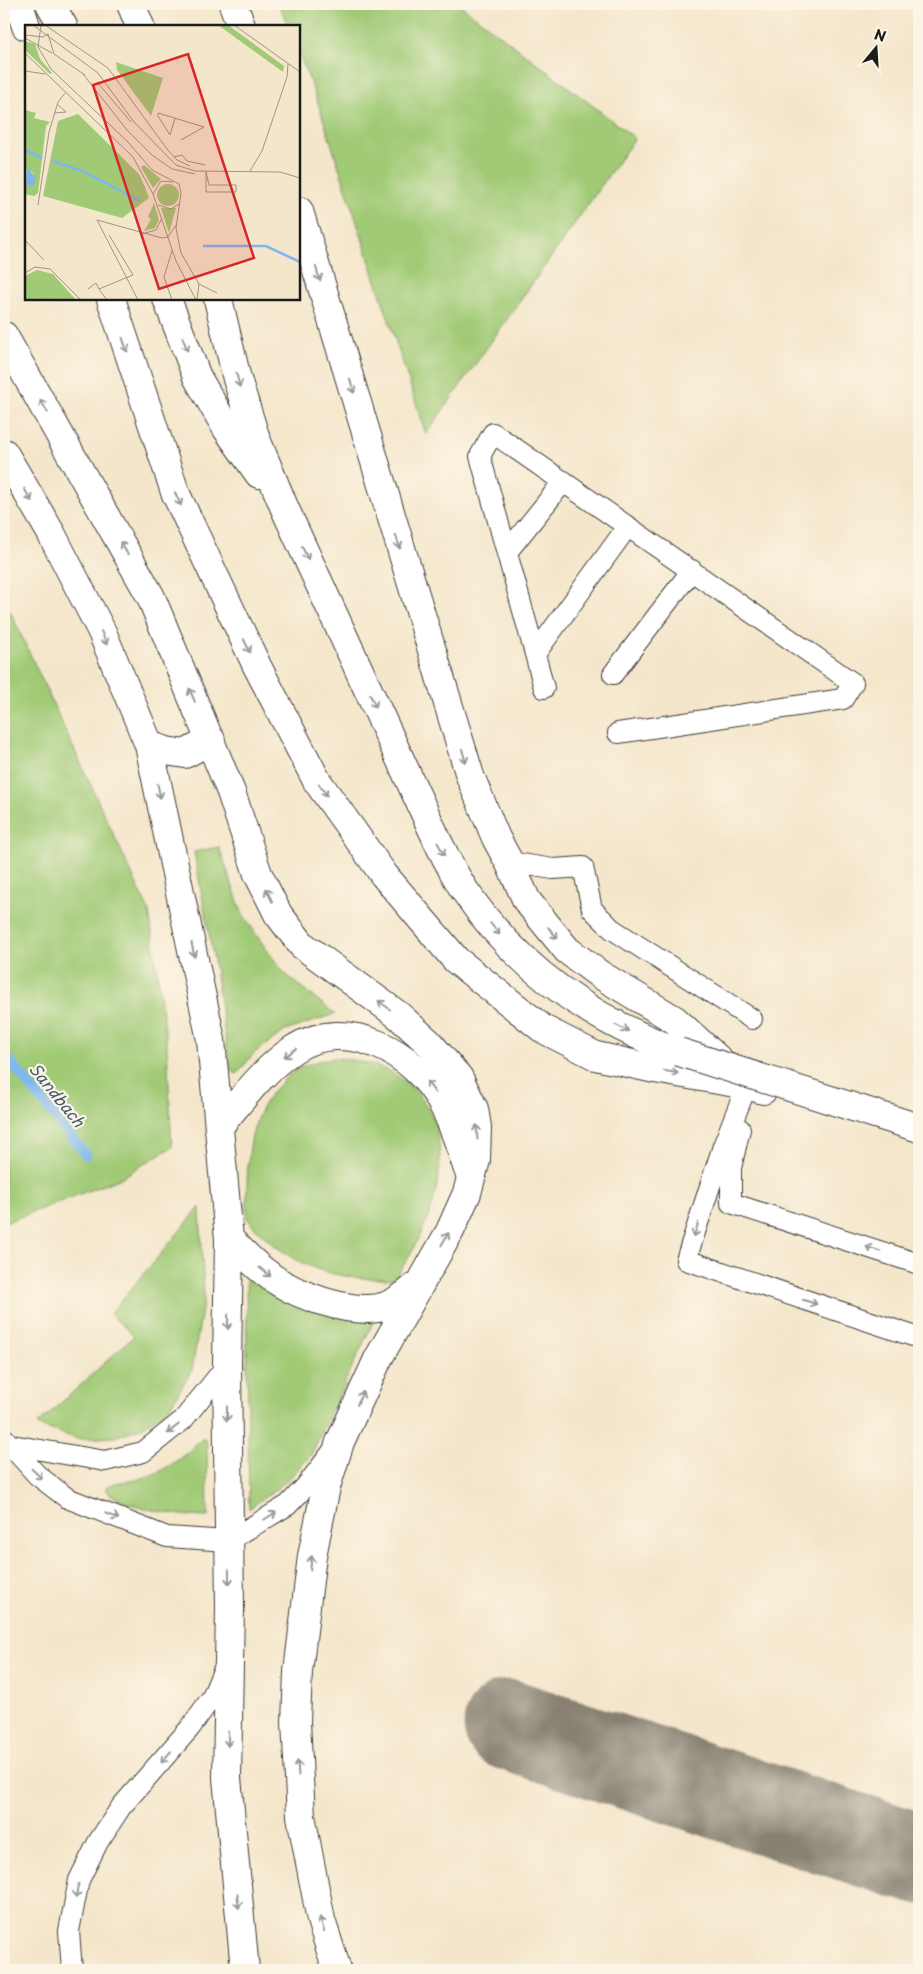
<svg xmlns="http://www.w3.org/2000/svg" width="923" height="1974" font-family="'Playpen Sans',sans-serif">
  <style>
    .green { fill: #a0ca76; stroke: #5e7349 }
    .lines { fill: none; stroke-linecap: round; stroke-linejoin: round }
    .stream { stroke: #7eb7ee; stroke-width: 10 }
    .taxiway { stroke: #888173; stroke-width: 91 }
    .service-casing { stroke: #3c3a36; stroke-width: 22 }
    .minor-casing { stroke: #3c3a36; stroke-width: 30 }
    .tertiary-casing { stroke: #3c3a36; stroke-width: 30 }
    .service { stroke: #fff; stroke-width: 20 }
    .minor { stroke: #fff; stroke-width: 28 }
    .tertiary { stroke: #fff; stroke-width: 28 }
    .tertiary-bridge-casing { stroke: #3c3a36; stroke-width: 30; stroke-linecap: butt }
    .tertiary-bridge { stroke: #fff; stroke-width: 28 }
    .oneway { stroke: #999 }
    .labels { text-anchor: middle; stroke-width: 4.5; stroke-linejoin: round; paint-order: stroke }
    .water-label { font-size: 16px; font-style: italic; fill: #435a70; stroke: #fcf5e5 }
    .inset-river { fill: none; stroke: #7eb7ee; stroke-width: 2.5 }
    .inset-road { fill: none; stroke: #9e9584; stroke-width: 1 }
    .view { fill: #d62828; fill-opacity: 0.15; stroke: #d62828; stroke-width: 2.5 }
    .inset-edge { fill: none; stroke: #1c1c1c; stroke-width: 2.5 }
  </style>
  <rect width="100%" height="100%" fill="#fcf5e5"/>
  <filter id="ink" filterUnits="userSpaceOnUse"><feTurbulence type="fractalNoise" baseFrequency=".02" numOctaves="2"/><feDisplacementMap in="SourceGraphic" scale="10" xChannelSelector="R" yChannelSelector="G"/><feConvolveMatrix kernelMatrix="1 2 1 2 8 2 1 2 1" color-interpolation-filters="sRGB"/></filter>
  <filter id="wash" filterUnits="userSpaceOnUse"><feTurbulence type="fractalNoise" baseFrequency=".0096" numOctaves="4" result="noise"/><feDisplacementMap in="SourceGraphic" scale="20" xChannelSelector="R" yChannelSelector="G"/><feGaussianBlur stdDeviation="1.12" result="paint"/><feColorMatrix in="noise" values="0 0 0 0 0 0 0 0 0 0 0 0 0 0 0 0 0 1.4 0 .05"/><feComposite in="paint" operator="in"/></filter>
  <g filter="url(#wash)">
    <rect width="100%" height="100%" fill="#f4e6ca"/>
    <path class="green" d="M279,4h180l176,134 -209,296 -108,-331 -19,-50v-27h-11z
      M4,598l145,313 18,134 5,102 -53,32 -115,44z
      M219,847l23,66 20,30 22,30 51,41 -50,17 -31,22 -17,21 -7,-4 -16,-109 -20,-109z
      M335,1058c112,7 127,104 79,189 -6,11 -12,22 -20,32 -50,1 -91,-7 -128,-41 -7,-7 -14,-12 -19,-20 0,-47 -3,-103 36,-137 5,-5 11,-11 18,-14 11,-5 22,-7 34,-9z
      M200,1207l4,90 -12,73 -24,40 -26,17 -27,10 -37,2 -41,-14 97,-89 -24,-22z
      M246,1271l130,45 -65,139 -23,25 -39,29z
      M201,1439h4l2,5 1,73c-25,0 -83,-9 -102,-26v-4c9,-6 20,-5 30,-7 26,-6 47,-22 65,-41z"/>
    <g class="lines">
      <path class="stream" d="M4,1054l82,101"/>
      <path class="taxiway" d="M509,1725l410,134"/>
    </g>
  </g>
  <g filter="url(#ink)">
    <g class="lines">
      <defs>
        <path id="service" d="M507,552l57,-71
          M535,654l9,34
          M613,674l79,-104
          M618,733l225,-34 10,-16 -360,-250 -13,23 55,198 93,-128
          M509,862l44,7 30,-2 9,42 20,20 140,90
          M747,1085l-24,61 -37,114 233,78
          M740,1129l-9,39v35l188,61
          M4,1438l33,37 30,23 100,39 61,4 60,-36 17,-18 27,-35
          M12,1445l93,16 38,-9 40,-32 44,-55
          M72,1970l-3,-39 10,-51 19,-38 23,-35 69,-79 22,-31 13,-31"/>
        <path id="minor" d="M19,4l7,22
          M233,4l8,22
          M299,211l171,565 26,62 13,24 18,39 40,49 32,24 76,46 56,51
          M111,299l64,193 82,174 60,115 67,94 72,85 87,69 53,27 59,13 92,16 16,5
          M4,336l147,261 80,195 27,82 20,40 24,31 96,70 31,28 30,35 15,31 3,18 -1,33 -9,33 -17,38 -72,128 -38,83 -14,45 -14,69 -14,116 -2,50 5,94 20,104 16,50
          M4,453l47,80 51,99 47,113 62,295 18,199 -2,126 3,242 -3,171 18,192
          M149,745l17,6 19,3 26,-14
          M220,1125c23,-27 44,-56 74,-76 53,-34 122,4 148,54 13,23 20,51 29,75
          M229,1239c12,11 23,24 37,34 26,21 87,44 120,33 12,-5 20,-11 29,-19"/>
        <path id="tertiary" d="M50,4l13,22
          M131,4l9,22
          M167,299l30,78 30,52 32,45
          M218,299l19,80 19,60 29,70 154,335c8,16 16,32 26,47 53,78 126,129 214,161"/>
      </defs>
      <use href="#service" class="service-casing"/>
      <use href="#minor" class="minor-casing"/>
      <use href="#tertiary" class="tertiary-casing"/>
      <use href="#service" class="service"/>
      <use href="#minor" class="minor"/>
      <use href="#tertiary" class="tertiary"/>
      <defs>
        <path id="tertiary-bridge" d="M679,1052l240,76"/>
      </defs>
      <use href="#tertiary-bridge" class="tertiary-bridge-casing"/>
      <use href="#tertiary-bridge" class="tertiary-bridge"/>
    </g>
    <defs><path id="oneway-shaft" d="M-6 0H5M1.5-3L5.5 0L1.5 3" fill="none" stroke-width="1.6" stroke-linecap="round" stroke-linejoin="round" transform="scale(1.25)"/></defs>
    <g class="oneway">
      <use href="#oneway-shaft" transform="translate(318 274) rotate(73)"/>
      <use href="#oneway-shaft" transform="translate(185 344) rotate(69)"/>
      <use href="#oneway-shaft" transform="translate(125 345) rotate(71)"/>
      <use href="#oneway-shaft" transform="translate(238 380) rotate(75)"/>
      <use href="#oneway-shaft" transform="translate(352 386) rotate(74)"/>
      <use href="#oneway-shaft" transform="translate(44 406) rotate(-120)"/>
      <use href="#oneway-shaft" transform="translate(28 495) rotate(60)"/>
      <use href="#oneway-shaft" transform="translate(178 499) rotate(65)"/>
      <use href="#oneway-shaft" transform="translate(398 542) rotate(73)"/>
      <use href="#oneway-shaft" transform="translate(124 548) rotate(-120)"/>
      <use href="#oneway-shaft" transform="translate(305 553) rotate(65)"/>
      <use href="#oneway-shaft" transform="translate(104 638) rotate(67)"/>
      <use href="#oneway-shaft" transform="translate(247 646) rotate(65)"/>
      <use href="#oneway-shaft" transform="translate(192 695) rotate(-113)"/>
      <use href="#oneway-shaft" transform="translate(373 701) rotate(65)"/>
      <use href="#oneway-shaft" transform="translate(464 756) rotate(74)"/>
      <use href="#oneway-shaft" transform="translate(323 790) rotate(54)"/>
      <use href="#oneway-shaft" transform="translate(159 791) rotate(78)"/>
      <use href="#oneway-shaft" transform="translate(441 849) rotate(62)"/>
      <use href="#oneway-shaft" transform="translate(269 895) rotate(-116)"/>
      <use href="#oneway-shaft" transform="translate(495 929) rotate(51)"/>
      <use href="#oneway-shaft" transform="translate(553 933) rotate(50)"/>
      <use href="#oneway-shaft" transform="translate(193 950) rotate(78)"/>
      <use href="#oneway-shaft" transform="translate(384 1005) rotate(-143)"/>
      <use href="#oneway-shaft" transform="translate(622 1028) rotate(27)"/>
      <use href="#oneway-shaft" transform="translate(290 1053) rotate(144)"/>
      <use href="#oneway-shaft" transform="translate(671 1072) rotate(10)"/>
      <use href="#oneway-shaft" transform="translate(431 1087) rotate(-126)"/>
      <use href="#oneway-shaft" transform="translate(477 1132) rotate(-93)"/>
      <use href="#oneway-shaft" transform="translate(696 1230) rotate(108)"/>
      <use href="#oneway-shaft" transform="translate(445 1239) rotate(-60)"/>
      <use href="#oneway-shaft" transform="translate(873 1249) rotate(-162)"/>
      <use href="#oneway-shaft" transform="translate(265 1272) rotate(39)"/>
      <use href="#oneway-shaft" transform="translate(810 1302) rotate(18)"/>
      <use href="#oneway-shaft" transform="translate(228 1322) rotate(91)"/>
      <use href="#oneway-shaft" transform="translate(360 1398) rotate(-66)"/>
      <use href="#oneway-shaft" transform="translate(227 1414) rotate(90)"/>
      <use href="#oneway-shaft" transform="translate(173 1429) rotate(142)"/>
      <use href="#oneway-shaft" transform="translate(37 1474) rotate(44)"/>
      <use href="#oneway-shaft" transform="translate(112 1516) rotate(22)"/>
      <use href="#oneway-shaft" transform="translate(270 1516) rotate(-32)"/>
      <use href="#oneway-shaft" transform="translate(311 1563) rotate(-84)"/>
      <use href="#oneway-shaft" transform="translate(229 1577) rotate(89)"/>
      <use href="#oneway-shaft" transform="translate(228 1739) rotate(91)"/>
      <use href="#oneway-shaft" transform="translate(166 1757) rotate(131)"/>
      <use href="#oneway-shaft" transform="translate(298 1768) rotate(-93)"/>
      <use href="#oneway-shaft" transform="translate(77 1891) rotate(101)"/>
      <use href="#oneway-shaft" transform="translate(238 1901) rotate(85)"/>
      <use href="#oneway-shaft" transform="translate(322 1924) rotate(-106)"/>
    </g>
  </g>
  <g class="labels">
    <g class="water-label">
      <text transform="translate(57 1095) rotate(51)" y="6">Sandbach</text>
    </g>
  </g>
  <g transform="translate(25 25)">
    <rect width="275" height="275" fill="#f4e6ca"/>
    <path d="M193,0h10l56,41 -1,6zM0,16l10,3 5,15 12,14 -2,1 -25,-24zM91,37l47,16 -12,38 -34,-46zM0,85l11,3 -2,5 16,4 -4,4 -8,67 -4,3 -9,-2v-13l1,3 7,-11 -8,-5zM53,89l61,60 6,13 4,11 -27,20 -79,-22 15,-75zM119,140l17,14 -8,9 -12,-21zM132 170a11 11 0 1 1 22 0a11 11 0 1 1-22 0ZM129,178l5,17 -4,8 -11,3 7,-12 -3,-2zM136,183h15l-7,25zM12,245l16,4 23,26h-51v-24z" fill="#a0ca76"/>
    <path d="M2,142l9,12 -3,7 -7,-2z" fill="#7eb7ee"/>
    <path class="inset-river" d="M0,125l17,8M28,136l29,10 58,30M178,221h63l34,16"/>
    <path class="inset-road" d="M8,0l65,48 36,49 42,43 19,6 85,1 20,6M16,0l-3,22 13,22 77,73 24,28 27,14 2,9 -5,35 5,25 18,31 18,9M20,0l63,43 59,81 10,11 13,6M209,0l66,47M23,9l6,20 31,21M0,10l18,2 5,-3M0,13l27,15M0,28l108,104 20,37 23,67 20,39M0,46l20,3M58,49l44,56 25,25 20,14 23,5M72,57l34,40M30,88l11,-1 -9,-8M150,93l-5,17 -12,-19v-3l46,14 -23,13M149,132l8,-2 5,6 18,4M225,146l12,-20 25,-74 1,-13M181,147l3,13h27v7h-30zM128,169l8,-13 12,1M13,180l11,-73 9,-30 7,-9M133,180l13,4 8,-5M72,195l65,18 6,-1 8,-12M72,195l41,80M117,209l14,-4 6,-12M0,215l19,20M147,226l-8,26 8,23M0,248l10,-6 15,2 31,31M63,264l8,-6 3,6M82,275l-8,-11 34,-14 -24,-40M172,275l2,-16"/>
    <path class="view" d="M163,29l66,204 -95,31 -66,-204z"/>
    <rect width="275" height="275" class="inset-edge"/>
  </g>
  <rect width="923" height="1974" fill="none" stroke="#fcf5e5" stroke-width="20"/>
  <g transform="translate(876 48) rotate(18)" stroke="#fcf5e5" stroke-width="4" paint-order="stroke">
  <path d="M0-4L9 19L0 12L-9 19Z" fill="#1c1c1c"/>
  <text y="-8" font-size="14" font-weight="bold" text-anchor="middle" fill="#1c1c1c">N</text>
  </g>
</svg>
